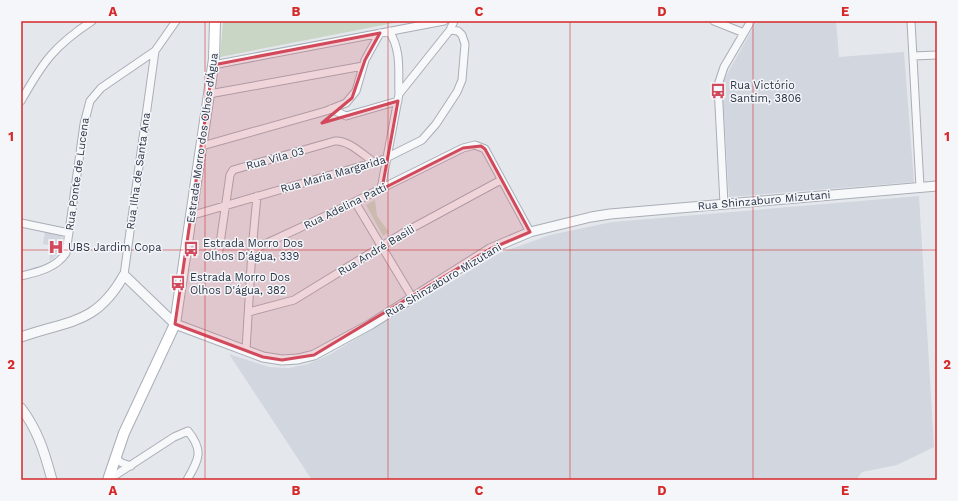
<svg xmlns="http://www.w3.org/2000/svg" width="958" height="501" font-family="'Work Sans',sans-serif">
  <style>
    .built { fill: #d2d6de }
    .green { fill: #c9d6c5 }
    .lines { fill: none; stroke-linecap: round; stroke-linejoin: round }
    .minor-casing { stroke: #a9aeb7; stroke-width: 9 }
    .tertiary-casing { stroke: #a9aeb7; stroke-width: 11 }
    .secondary-casing { stroke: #a9aeb7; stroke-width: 12 }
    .minor { stroke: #f7f8fa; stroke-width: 7 }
    .tertiary { stroke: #f7f8fa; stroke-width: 9 }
    .secondary { stroke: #fff; stroke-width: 10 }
    .marked { fill: #d1495b; fill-opacity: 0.2; stroke: #d1495b; stroke-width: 3; stroke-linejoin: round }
    .grid { fill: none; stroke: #d62828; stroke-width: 1; stroke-opacity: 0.55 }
    .labels { text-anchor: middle; stroke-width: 3; stroke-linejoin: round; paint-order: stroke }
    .poi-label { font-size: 11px; fill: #2b3445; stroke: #f4f6f9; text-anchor: start }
    .street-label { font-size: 11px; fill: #2b3445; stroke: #f4f6f9 }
    .neatline { fill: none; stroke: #d62828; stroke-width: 1.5 }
    .grid-label { font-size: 13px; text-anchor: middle; font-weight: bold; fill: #d62828 }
  </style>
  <rect width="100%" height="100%" fill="#e4e7ec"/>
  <path class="built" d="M757,21h79l3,36 65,-5 10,130 -185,15 -7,-114z
    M919,196l15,251 -37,18 -35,7 -6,8h-544l-83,-126 40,13 20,1 19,-4 21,-9 171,-102 50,-18 62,-13z
    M45,232l17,4 1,4 -2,10 -11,11 -1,-16 -6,-1z"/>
  <path class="green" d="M223,21h181l-184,36z
    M375,200l2,16 12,16 -6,4 -17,-31z"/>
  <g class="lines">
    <defs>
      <path id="minor" d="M714,21l30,12
        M911,21l9,166
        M389,31c13,20 9,41 10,63
        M913,56l24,-1
        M213,65l231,-44
        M209,94l154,-28
        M21,101c22,-39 33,-55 71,-80
        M331,109l15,7 52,-15
        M202,146l124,-35 20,-8 10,-12 9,-31 15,-27
        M381,189l18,-95 51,-64 4,-9
        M355,202l57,95
        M724,204l-6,-119 6,-18 27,-46
        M190,216l192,-56 40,-20 14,-16 21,-32 5,-12 3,-36 -3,-9 -4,-4 -8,-1
        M21,223l48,10
        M252,250l5,-54
        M218,257l12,-82 3,-5 102,-29c14,-1 28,14 39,21
        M124,275l31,-224 21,-30
        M21,276c17,-4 35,-8 45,-23l18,-129 6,-23 11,-13 54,-37
        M249,312l45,-12 109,-67 98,-53
        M246,350l6,-100 82,-38 129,-64 12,-3 10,4 45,83
        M115,458l7,5 9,3
        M108,480l66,-43 14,-6c16,20 11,28 -1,49"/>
      <path id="tertiary" d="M21,337c48,-17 75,-12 103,-62l51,49 88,33 19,3 16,-1 16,-4 57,-31 119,-75 40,-17 61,-15 19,-3 327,-28
        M21,408c17,22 24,46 31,72"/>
      <path id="secondary" d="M108,480l16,-47 51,-109 34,-230 5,-35 1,-38"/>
    </defs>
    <use href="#minor" class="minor-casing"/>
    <use href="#tertiary" class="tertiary-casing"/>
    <use href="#secondary" class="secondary-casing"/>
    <use href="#minor" class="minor"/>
    <use href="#tertiary" class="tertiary"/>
    <use href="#secondary" class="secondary"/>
  </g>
  <path class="marked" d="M380,33l-15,27 -13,38 -30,25 76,-22 -16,88 81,-41 18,-2 4,3 45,83 -40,17 -176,106 -32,5 -19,-3 -88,-33 38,-259z"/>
  <path class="grid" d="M205,21v459M388,21v459M570,21v459M753,21v459M21,250h916"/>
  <defs>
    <symbol id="bus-bare" viewBox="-9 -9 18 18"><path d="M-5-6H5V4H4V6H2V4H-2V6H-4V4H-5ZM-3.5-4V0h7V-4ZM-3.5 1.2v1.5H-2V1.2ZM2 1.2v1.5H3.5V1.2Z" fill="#d1495b" stroke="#f4f6f9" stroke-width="2.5" paint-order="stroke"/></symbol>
    <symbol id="hospital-bare" viewBox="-9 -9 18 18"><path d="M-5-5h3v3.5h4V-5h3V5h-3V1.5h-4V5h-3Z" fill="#d1495b" stroke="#f4f6f9" stroke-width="2.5" paint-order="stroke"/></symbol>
  </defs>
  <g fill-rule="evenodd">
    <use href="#bus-bare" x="707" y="80" width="22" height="22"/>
    <use href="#hospital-bare" x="45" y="236" width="22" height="22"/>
    <use href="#bus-bare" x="180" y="238" width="22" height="22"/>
    <use href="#bus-bare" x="167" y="272" width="22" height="22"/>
  </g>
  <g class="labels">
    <g class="poi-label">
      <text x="730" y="89">Rua Victório<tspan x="730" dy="13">Santim, 3806</tspan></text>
      <text x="203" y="247">Estrada Morro Dos<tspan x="203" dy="13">Olhos D'água, 339</tspan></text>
      <text x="68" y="251">UBS Jardim Copa</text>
      <text x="190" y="281">Estrada Morro Dos<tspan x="190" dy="13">Olhos D'água, 382</tspan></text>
    </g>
    <g class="street-label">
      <text transform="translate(202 138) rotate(-82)" y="4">Estrada Morro dos Olhos d'Água</text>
      <text transform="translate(275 158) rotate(-15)" y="4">Rua Vila 03</text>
      <text transform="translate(138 171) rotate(-82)" y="4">Rua Ilha de Santa Ana</text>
      <text transform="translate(77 174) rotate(-82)" y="4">Rua Ponte de Lucena</text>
      <text transform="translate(333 174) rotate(-16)" y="4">Rua Maria Margarida</text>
      <text transform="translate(764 200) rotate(-5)" y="4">Rua Shinzaburo Mizutani</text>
      <text transform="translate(345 206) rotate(-26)" y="4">Rua Adelina Patti</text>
      <text transform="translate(376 250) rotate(-31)" y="4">Rua André Basili</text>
      <text transform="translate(443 280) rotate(-31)" y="4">Rua Shinzaburo Mizutani</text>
    </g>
  </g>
  <rect width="958" height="501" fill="none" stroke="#f4f6f9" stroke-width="44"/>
  <rect x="22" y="22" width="914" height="457" class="neatline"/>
  <g class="grid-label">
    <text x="113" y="16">A</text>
    <text x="296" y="16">B</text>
    <text x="479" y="16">C</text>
    <text x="662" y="16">D</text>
    <text x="845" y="16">E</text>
    <text x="11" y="141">1</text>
    <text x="947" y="141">1</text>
    <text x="11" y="369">2</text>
    <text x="947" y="369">2</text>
    <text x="113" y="495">A</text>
    <text x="296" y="495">B</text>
    <text x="479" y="495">C</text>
    <text x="662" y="495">D</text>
    <text x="845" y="495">E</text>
  </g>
</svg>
